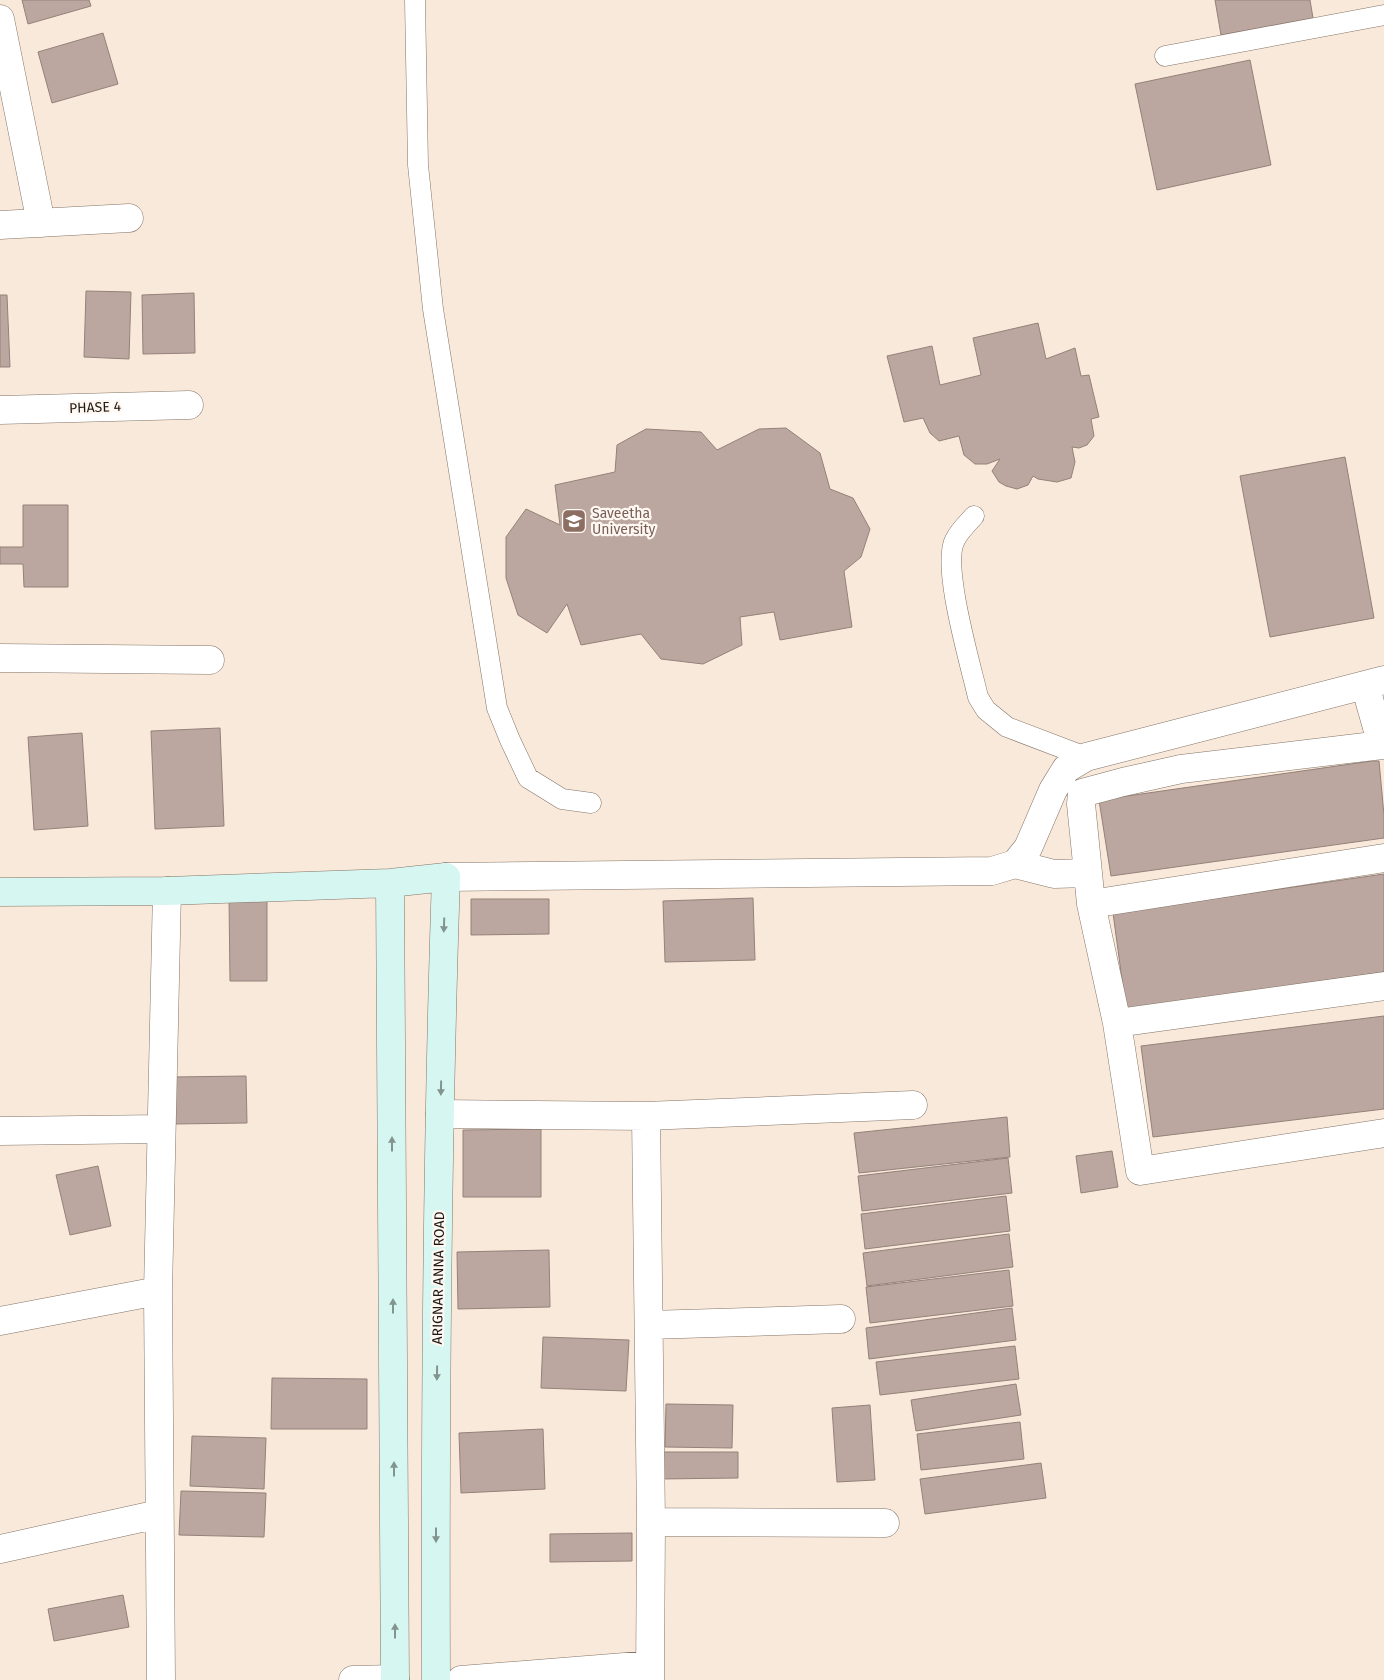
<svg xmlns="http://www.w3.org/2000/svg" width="1384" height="1680" font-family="'Fira Sans',sans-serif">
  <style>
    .building { fill: #bba79f; stroke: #948179 }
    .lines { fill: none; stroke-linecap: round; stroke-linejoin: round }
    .lane-casing { stroke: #847568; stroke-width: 21 }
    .street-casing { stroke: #847568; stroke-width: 29 }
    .secondary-casing { stroke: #847568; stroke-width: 29 }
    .lane { stroke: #fff; stroke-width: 20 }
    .street { stroke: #fff; stroke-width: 28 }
    .secondary { stroke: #d6f7f1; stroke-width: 28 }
    .oneway { fill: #83938d }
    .labels { text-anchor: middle; stroke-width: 4.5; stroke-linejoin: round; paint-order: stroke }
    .street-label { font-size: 14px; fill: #1e1813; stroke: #fff8f2 }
    .education-label { font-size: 14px; fill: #785e54; stroke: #fff8f2; text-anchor: start }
  </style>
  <rect width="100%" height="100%" fill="#f9e9da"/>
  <path class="building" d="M22,0h67l2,6 -63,18z
    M1215,0h95l3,18 -92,17z
    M103,33l15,51 -66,19 -14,-51z
    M1250,60l21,105 -114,25 -22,-106z
    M86,291l45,1 -2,67 -45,-2z
    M194,293l1,60 -52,1 -1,-59z
    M0,295h7l3,72h-10z
    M1038,323l8,36 29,-11 6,28 8,-1 10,42 -8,2 3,17 -7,9 -8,3 -7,-1 3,15 -4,16 -14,4 -19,-3 -5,-3 -5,9 -11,4 -11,-3 -7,-4 -7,-11 8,-12 -13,5h-12l-11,-9 -5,-19 -20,5 -9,-8 -7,-15 -19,4 -17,-66 45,-10 8,39 41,-10 -8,-37z
    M786,428l34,25 10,36 23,9 17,31 -9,28 -17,14 8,56 -72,13 -6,-28 -34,5 2,28 -39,19 -42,-5 -20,-25 -60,11 -14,-41 -20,29 -29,-18 -12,-37v-41l20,-28 34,16 -5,-40 60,-13 2,-27 29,-16 55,3 16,18 42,-21z
    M1345,457l29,161 -104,19 -30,-161z
    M23,505h45v82h-44l-1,-23h-23v-17h23z
    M220,728l4,98 -69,3 -4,-98z
    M82,733l6,93 -54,4 -6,-93z
    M1372,761h7l5,54v23l-273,38 -12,-76z
    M1384,874v98l-258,37 -13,-96z
    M229,897h38v84h-37z
    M753,898l2,62 -90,2 -2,-61z
    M471,899h78v35l-78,1z
    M1384,1016v93l-231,28 -12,-91z
    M246,1076l1,47 -73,1 -1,-47z
    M1007,1117l3,40 -151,16 -5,-40z
    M541,1129v68h-78v-67z
    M1112,1151l6,36 -37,6 -5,-37z
    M1008,1158l4,35 -150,18 -4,-35z
    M98,1166l13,60 -41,9 -14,-60z
    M1006,1196l4,35 -145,18 -4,-35z
    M1009,1234l4,33 -146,19 -4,-33z
    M549,1250l1,57 -92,2 -1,-57z
    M1009,1270l4,36 -143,17 -4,-36z
    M1012,1308l4,32 -147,19 -3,-31z
    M543,1337l86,3 -3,51 -85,-3z
    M1015,1346l4,33 -139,16 -4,-33z
    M272,1378l95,1v50h-96z
    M1016,1384l5,31 -105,16 -5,-31z
    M666,1404l67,1 -1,43 -67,-1z
    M870,1405l5,75 -38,2 -5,-74z
    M1020,1422l4,37 -103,11 -4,-36z
    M543,1429l2,60 -84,4 -2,-60z
    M192,1436l74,2 -2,51 -74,-3z
    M660,1452h78v26l-78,1z
    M1041,1463l5,35 -121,16 -5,-35z
    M181,1491l85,2 -2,44 -85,-2z
    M632,1533v28l-82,1v-28z
    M123,1595l6,32 -75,14 -6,-32z"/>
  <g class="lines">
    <defs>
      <path id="lane" d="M415,0l3,165 15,144 64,399 13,32 18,38 34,21 29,4
        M1165,56l219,-41
        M974,516c-6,7 -15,15 -19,24 -14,25 16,126 23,157l8,13 21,17 79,30"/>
      <path id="street" d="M0,19l41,204
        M0,225l129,-7
        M0,410l189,-5
        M0,658l210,2
        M1015,864l39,10 34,-1 3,31 26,119 23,148 244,-38
        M1088,873l-7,-69 1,-11 41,-11 58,-13 201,-24 -17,-60
        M446,877l546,-6 23,-7 13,-16 25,-58 13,-21 20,-12 298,-77
        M1091,904l293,-46
        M1117,1023l267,-37
        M440,1114l206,2
        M0,1131l161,-2
        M158,1291l3,389
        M0,1321l158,-30 9,-400
        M649,1325l192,-6
        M651,1522l234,1
        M0,1549l159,-35
        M353,1680l42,-1
        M461,1680l189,-15
        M650,1680l1,-158 -5,-406 267,-11"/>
      <path id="secondary" d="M390,883l5,797
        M0,892l167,-1 223,-8 56,-6c-9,267 -11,535 -10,803"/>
    </defs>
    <use href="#lane" class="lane-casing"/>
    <use href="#street" class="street-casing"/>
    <use href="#secondary" class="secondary-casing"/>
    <use href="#lane" class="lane"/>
    <use href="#street" class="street"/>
    <use href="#secondary" class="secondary"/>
  </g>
  <defs><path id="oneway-solid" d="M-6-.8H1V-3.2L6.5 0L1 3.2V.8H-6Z" transform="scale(1.25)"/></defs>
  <g class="oneway">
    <use href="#oneway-solid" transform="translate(444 925) rotate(92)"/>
    <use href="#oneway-solid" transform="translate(441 1088) rotate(91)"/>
    <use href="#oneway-solid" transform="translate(392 1144) rotate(-90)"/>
    <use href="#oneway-solid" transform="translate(393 1306) rotate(-90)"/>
    <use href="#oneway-solid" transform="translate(437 1373) rotate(91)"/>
    <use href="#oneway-solid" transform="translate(394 1469) rotate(-90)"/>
    <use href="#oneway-solid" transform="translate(436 1535) rotate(90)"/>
    <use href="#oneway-solid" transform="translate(395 1631) rotate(-90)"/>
  </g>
  <defs>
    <symbol id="university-square" viewBox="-11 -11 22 22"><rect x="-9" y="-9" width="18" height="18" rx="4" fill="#8d6e63" stroke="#fff8f2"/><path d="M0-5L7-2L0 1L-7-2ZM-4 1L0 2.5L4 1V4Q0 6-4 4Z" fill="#fff"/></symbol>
  </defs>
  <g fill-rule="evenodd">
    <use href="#university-square" x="560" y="507" width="28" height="28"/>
  </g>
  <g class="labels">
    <g class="street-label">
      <text transform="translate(95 407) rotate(-2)" y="5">PHASE 4</text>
      <text transform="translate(438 1278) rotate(-89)" y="5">ARIGNAR ANNA ROAD</text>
    </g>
    <g class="education-label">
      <text x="592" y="518">Saveetha<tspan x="592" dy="16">University</tspan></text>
    </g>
  </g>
</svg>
